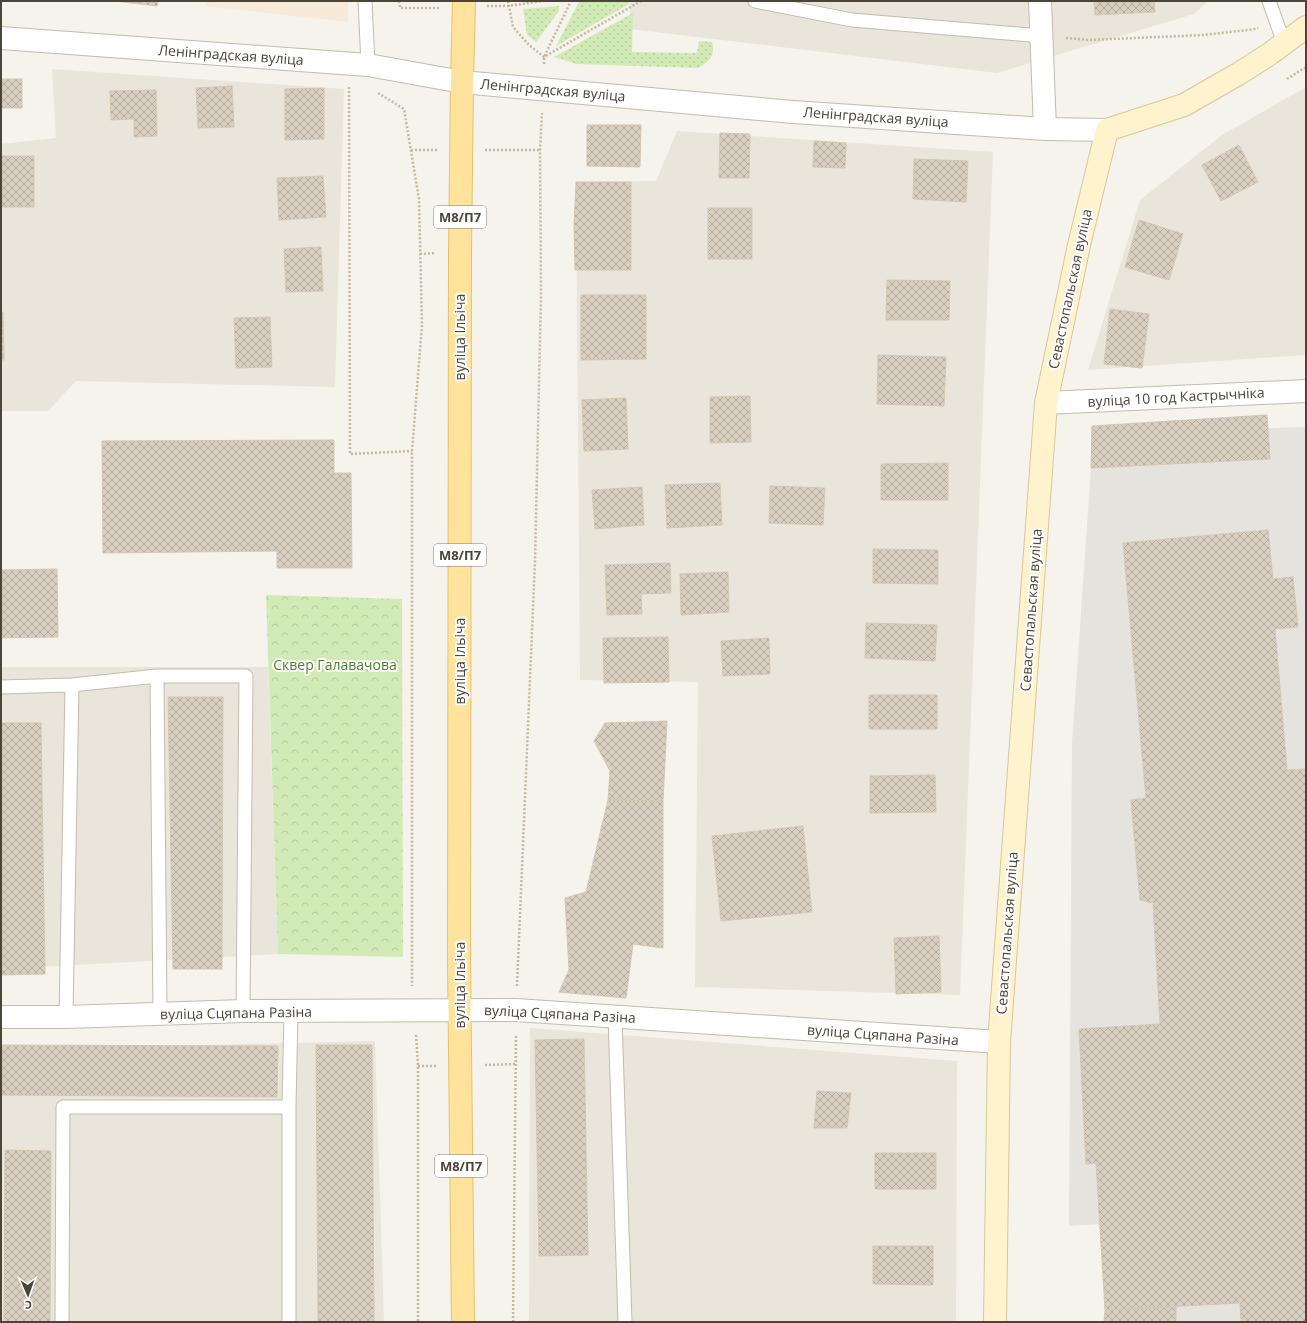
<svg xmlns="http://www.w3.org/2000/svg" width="1307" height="1323" font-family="'Open Sans',sans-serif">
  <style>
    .residential { fill: #eae5da }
    .commercial { fill: #f7ead8 }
    .industrial { fill: #e6e2dd }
    .grass { fill: url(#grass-dots) }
    .park { fill: url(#park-crowns) }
    .building { fill: url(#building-cross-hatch); stroke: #d3c7b4 }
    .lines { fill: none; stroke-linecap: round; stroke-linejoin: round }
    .lane-casing { stroke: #c2bbae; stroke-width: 15 }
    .street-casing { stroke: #c2bbae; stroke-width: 24 }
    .secondary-casing { stroke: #d6c79b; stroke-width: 24 }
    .primary-casing { stroke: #e6c16a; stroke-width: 24 }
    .path { stroke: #c4b79f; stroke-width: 2.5; stroke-dasharray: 2 2; stroke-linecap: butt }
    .lane { stroke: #fff; stroke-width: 13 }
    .street { stroke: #fff; stroke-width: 22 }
    .secondary { stroke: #fff3cd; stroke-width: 22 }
    .primary { stroke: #ffe39c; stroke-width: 22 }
    .labels { text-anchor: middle; stroke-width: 4; stroke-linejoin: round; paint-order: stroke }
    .shield { fill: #fff; stroke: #817c74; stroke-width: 1 }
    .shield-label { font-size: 13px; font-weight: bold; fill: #4b4439 }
    .street-label { font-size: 14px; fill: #4b4439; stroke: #fff }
    .park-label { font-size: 14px; fill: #4a7f2a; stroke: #fff }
  </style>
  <defs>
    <pattern id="grass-dots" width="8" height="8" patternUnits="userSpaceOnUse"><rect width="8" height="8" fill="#d2eab5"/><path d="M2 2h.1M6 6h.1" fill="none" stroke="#b6ca9c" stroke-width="1.8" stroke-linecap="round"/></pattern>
    <pattern id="park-crowns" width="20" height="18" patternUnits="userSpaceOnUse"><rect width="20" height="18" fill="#d2eab5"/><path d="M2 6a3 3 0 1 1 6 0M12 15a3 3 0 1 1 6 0" fill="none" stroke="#b6ca9c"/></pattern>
    <pattern id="building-cross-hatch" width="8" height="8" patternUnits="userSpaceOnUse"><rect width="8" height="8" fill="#d8cfc1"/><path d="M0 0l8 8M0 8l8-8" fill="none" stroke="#b1aa9e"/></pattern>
  </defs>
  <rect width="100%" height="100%" fill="#f6f3ec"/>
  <path class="residential" d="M630,1h578l-14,13 -197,59 -367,-44z
    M52,69l292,20 -9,298 -259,-6 -28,30h-47v-267l55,-6z
    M1306,87v268l-218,15 52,-170 82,-65z
    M677,131l316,21 -33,843 -265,-8 3,-305 -118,-2 -4,-498 80,-1z
    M1,667h267l10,287 -277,15z
    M530,1028l427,33 -1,261h-427z
    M375,1041l9,281h-383v-272z"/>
  <path class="commercial" d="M205,1h143v21l-142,-16z"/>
  <path class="industrial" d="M1267,415l1,13 38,-1v895h-202l1,-12 -5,-86 -31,2 3,-483 19,-275 1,-42z"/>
  <path class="grass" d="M584,1h45v3l-73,42 23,-44z
    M559,6v5l-23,31 -9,-7 -4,-26z
    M633,13l-1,39 65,1 2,-12 13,1c4,13 -3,20 -14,26l-121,-4 -23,-7z"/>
  <path class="park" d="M266,595l136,4 1,358 -125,-3z"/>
  <path class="building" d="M115,1h43l-1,5z
    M1094,1h60l1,11 -60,3z
    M1,79h21v29h-21z
    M232,86l2,41 -36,1 -2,-40z
    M324,88v51l-39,1v-51z
    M156,90l1,46 -23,1v-18l-23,1 -1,-29z
    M587,125h54l-1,42 -53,-1z
    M720,133l30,1 -1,44h-30z
    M814,141l32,2 -1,25 -32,-1z
    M1239,145l19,37 -37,19 -19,-36z
    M1,156h33v51h-33z
    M914,159l54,2 -2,41 -53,-3z
    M323,176l3,41 -47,3 -2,-42z
    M576,182h55v88h-56l-1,-45z
    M708,208h44v51h-44z
    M1139,220l44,14 -14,46 -44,-13z
    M321,247l2,44 -37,1 -2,-43z
    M887,280l63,1 -1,39h-63z
    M581,295h65v64l-65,1z
    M1110,309l39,5 -7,54 -38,-4z
    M1,312h2l1,48h-3z
    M270,317l2,50 -36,1 -2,-50z
    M878,355l68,2 -2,49 -67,-2z
    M750,396l1,46 -41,1v-46z
    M626,398l2,51 -44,2 -2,-51z
    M1267,415l3,44 -179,9 1,-42z
    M334,440v33h17l1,95h-75v-17l-174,2 -1,-112z
    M948,463v37h-67v-36z
    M720,483l2,42 -55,3 -2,-43z
    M770,486l55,2 -2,37 -54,-2z
    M642,487l2,38 -49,4 -3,-39z
    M1268,530l5,49 20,-2 5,50 -23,2 12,141 19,-1v553h-65l-1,-19 -135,7 -9,-147 -10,1 -7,-135 81,-5 -7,-121 -13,-3 -9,-100 15,-2 -23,-255z
    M873,549l65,1v34l-65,-1z
    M670,563l1,30 -30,1 1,20 -35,1 -2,-50z
    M57,569l1,68 -57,1v-68z
    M728,572l1,40 -48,3 -1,-41z
    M866,623l71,2 -2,36 -70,-3z
    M668,637l1,45 -65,1 -1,-45z
    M769,638l1,36 -47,2 -2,-35z
    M869,695h68v34h-68z
    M168,697h55l-1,272h-49z
    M667,721l-4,80 -55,-1 2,-29 -16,-30 11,-18z
    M1,723h40l4,251 -44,1z
    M935,775l1,37 -66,1v-37z
    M608,800l55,1v147l-30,-4 -7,54 -67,-6 10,-22 -4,-72 21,-6z
    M803,826l9,86 -91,9 -9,-85z
    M939,936l2,56 -45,2 -2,-56z
    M584,1039l4,216 -49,1 -4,-216z
    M1,1045l277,1 -1,51 -276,-2z
    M316,1045h56l2,277h-56z
    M817,1091l34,2 -4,35h-33z
    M5,1150l46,1 -1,171h-46z
    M875,1153h61v36h-61z
    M873,1246h60v39l-60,-1z
    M1176,1307v15h-72l1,-12z"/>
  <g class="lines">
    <defs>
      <path id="lane" d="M365,1l3,64
        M755,1l97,19 190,16
        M1269,1l15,42
        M72,685l85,-9
        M1,687l71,-2 -6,332
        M160,1014l-3,-338h89l-3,335
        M615,1017l10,305
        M62,1322l1,-215h226
        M289,1322v-215l2,-95"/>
      <path id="street" d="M1040,1l5,128
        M1,38l367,27 94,17 331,30 252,17 62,1
        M1046,403l260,-12
        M1,1017h65l177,-6 273,-1 483,32"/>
      <path id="secondary" d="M995,1322l4,-280 47,-639 33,-158 28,-115 77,-25 56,-32 31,-20 35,-26"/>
      <path id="primary" d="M463,1322l-4,-363 1,-707 2,-170 2,-81"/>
    </defs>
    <use href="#lane" class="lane-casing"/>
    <use href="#street" class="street-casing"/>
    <use href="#secondary" class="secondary-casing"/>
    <use href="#primary" class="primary-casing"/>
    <path class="path" d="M399,1l1,7h40
      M508,1l5,26 16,18 15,12 97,-56
      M487,6h21l35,-5
      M1066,38l23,2 115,-5 52,-6 2,-1
      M544,64v-7l27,-56
      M1287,79l19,-12
      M349,87l1,367 62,-3
      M378,93l26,16 15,90 3,126 -10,126v535
      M411,150h26
      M485,150h55
      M420,254l16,-1
      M517,986l18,-425 6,-266 -1,-145 2,-37
      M416,1035l2,31v256
      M485,1065l31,-1
      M418,1066h18
      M513,1322l3,-287"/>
    <use href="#lane" class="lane"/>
    <use href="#street" class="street"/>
    <use href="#secondary" class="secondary"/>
    <use href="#primary" class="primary"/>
  </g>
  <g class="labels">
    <g class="shield">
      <rect x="434" y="206" width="52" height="22" rx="3"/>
      <rect x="434" y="544" width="52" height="22" rx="3"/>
      <rect x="435" y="1155" width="52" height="22" rx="3"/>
    </g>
    <g class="shield-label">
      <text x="460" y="222">М8/П7</text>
      <text x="460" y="560">М8/П7</text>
      <text x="461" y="1171">М8/П7</text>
    </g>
    <g class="street-label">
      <text transform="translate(231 55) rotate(4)" y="5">Ленінградская вуліца</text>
      <text transform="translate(553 90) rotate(5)" y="5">Ленінградская вуліца</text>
      <text transform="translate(876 117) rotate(4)" y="5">Ленінградская вуліца</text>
      <text transform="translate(1070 289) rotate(-78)" y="5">Севастопальская вуліца</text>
      <text transform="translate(460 337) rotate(-90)" y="5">вуліца Ільіча</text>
      <text transform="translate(1176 397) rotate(-3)" y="5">вуліца 10 год Кастрычніка</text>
      <text transform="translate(1031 610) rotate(-86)" y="5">Севастопальская вуліца</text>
      <text transform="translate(460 661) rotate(-90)" y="5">вуліца Ільіча</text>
      <text transform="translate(1007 933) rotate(-86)" y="5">Севастопальская вуліца</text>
      <text transform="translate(460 985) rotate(-90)" y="5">вуліца Ільіча</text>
      <text transform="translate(236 1013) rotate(-1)" y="5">вуліца Сцяпана Разіна</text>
      <text transform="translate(560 1014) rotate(3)" y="5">вуліца Сцяпана Разіна</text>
      <text transform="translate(883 1035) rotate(4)" y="5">вуліца Сцяпана Разіна</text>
    </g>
    <g class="park-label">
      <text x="335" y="670">Сквер Галавачова</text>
    </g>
  </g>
  <rect width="1307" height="1323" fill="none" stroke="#4b4439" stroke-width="4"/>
  <g transform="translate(28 1295) rotate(178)" stroke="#ffffff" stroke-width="3" paint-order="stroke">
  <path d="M0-3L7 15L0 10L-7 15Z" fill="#4b4439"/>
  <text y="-6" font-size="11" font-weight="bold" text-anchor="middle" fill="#4b4439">С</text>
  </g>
</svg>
